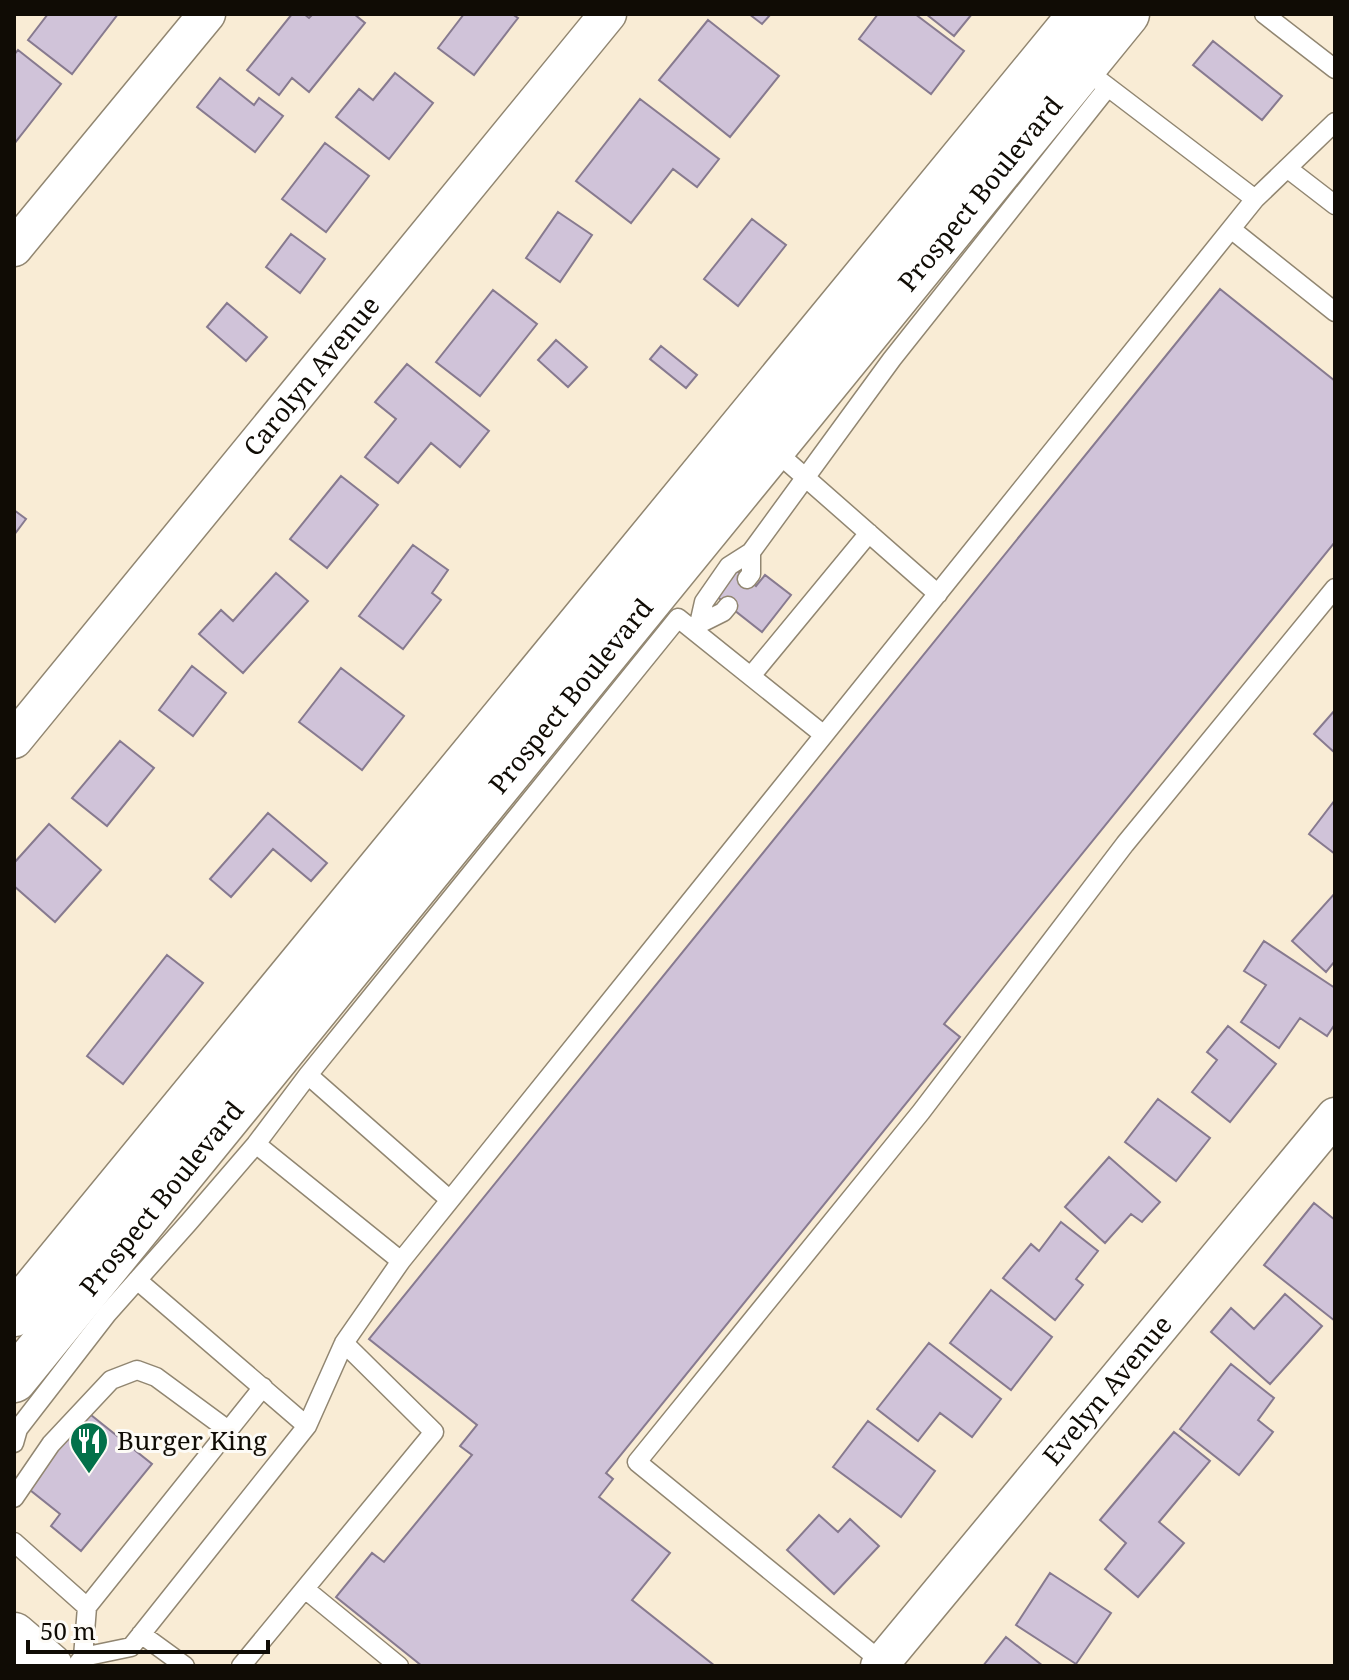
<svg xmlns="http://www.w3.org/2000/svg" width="1349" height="1680" font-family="'Noto Serif',serif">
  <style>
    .building { fill: #d0c3d9; stroke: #877a8f; stroke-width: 2 }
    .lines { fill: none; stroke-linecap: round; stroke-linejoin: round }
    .lane-casing { stroke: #918671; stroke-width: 21 }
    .street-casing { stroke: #918671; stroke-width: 39 }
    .secondary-casing { stroke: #918671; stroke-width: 47 }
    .lane { stroke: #fff; stroke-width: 18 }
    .street { stroke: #fff; stroke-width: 36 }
    .secondary { stroke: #fff; stroke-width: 44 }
    .labels { text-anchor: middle; stroke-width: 6; stroke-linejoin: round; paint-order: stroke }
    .street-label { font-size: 26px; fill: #100c05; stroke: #fdfbf6 }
    .poi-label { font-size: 26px; fill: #100c05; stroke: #fdfbf6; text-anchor: start }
  </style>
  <rect width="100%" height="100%" fill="#f9ecd5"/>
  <path class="building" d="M48,14h70l-46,60 -44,-34z
    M292,14h12l5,4 4,-4h41l11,9 -56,69 -17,-14 -13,17 -32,-25z
    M464,14h48l6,4 -44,57 -36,-27z
    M749,14h22l-9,10z
    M878,14h37l49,37 -33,43 -72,-55z
    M926,14h46l-18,22z
    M708,20l71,56 -49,61 -71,-57z
    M1213,41l69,55 -20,24 -69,-55z
    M18,50l43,34 -47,60v-89z
    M395,73l38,30 -44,56 -53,-42 23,-28 14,11z
    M220,78l34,27 5,-7 24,18 -28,36 -58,-45z
    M640,99l79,60 -22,28 -24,-18 -42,54 -55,-42z
    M325,143l44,33 -43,56 -44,-33z
    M558,212l34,23 -32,47 -34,-24z
    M752,219l34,26 -48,61 -34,-27z
    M291,234l34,25 -25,34 -34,-26z
    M1220,289l115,92v161l-391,482 16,13 -354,436 7,6 -14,18 71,56 -38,47 83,66h-293l-86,-69 36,-44 12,9 88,-107 -12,-9 17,-21 -108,-86z
    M493,290l44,34 -57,72 -44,-34z
    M227,303l40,34 -21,24 -39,-34z
    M556,340l31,27 -19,20 -30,-27z
    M661,346l36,29 -11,13 -36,-29z
    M407,364l82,67 -29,36 -29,-24 -33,40 -33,-26 31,-38 -21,-17z
    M341,476l37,29 -51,63 -37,-29z
    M14,510l12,9 -12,16z
    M413,545l35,25 -16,23 9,7 -38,49 -44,-33z
    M736,570l20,16 9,-11 26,20 -29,37 -47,-37z
    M276,573l32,28 -65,72 -44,-39 22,-24 12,11z
    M192,666l34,27 -33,43 -34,-26z
    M341,668l63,48 -42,54 -63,-48z
    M1335,710v43l-21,-19z
    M120,741l34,27 -47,58 -35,-28z
    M1335,800v54l-26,-20z
    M268,813l59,50 -16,18 -38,-32 -42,48 -21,-18z
    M49,824l52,46 -46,52 -41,-36v-23z
    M1335,893v68l-9,11 -34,-31z
    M1264,941l71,47v36l-8,12 -27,-18 -21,30 -38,-26 25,-37 -22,-14z
    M167,955l36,28 -80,101 -36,-28z
    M1228,1026l48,38 -46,58 -38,-30 25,-32 -10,-8z
    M1158,1099l52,39 -34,43 -51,-39z
    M1109,1157l51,45 -18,20 -11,-8 -26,29 -40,-36z
    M1314,1203l21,17v101l-71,-56z
    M1061,1222l37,29 -22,28 7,6 -28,35 -52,-42 28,-34 8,7z
    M991,1290l61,47 -41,53 -61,-47z
    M1285,1294l37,32 -52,58 -59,-52 20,-24 23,21z
    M929,1343l72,56 -29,38 -32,-24 -22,28 -41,-32z
    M1231,1364l43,34 -16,22 15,12 -34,43 -59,-46z
    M86,1411l66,53 -71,87 -30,-25 9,-12 -35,-28z
    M868,1421l67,50 -34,46 -68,-50z
    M1174,1432l36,29 -51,61 25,21 -46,54 -33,-28 21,-26 -26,-23z
    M819,1515l19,17 12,-13 29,27 -45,48 -47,-44z
    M1050,1573l61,40 -35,51 -60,-39z
    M1006,1637l37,29h-60z"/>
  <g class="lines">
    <defs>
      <path id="lane" d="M1264,14l71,55
        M1287,168l48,37
        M1255,199l80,-77
        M1231,229l104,83
        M773,449l165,145
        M747,579l4,-5v-22l141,-193 216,-272
        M699,624l24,-12 5,-6
        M694,630l5,-6 5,-22 25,-36 22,-14
        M751,676l118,-143
        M308,1075l142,125
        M256,1144l145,117
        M137,1280l170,146
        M14,1443l4,-14 89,-115 82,-92 67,-78 52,-69 370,-457 146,117
        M14,1498l37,-54 60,-64 26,-10 19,7 72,53
        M14,1542l73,65
        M305,1589l94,77
        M141,1634l44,32
        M83,1657l4,-50 176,-220
        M882,1662l-245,-200 284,-350 204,-268 210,-256
        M76,1666l7,-9 48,-10 176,-221 37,-83 57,-82 854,-1062 -172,-131
        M241,1666l193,-234 -90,-89"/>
      <g id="street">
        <path d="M14,248l193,-234"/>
        <path id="s1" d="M14,740l594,-726"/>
        <path id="s2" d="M879,1666l456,-550"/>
      </g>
      <g id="secondary">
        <path d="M14,1314l1067,-1300"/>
        <path id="s3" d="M14,1380l1113,-1366"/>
        <path d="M14,1635l36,31"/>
      </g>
    </defs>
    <use href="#lane" class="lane-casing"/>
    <use href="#street" class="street-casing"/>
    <use href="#secondary" class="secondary-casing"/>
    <use href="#lane" class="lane"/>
    <use href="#street" class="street"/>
    <use href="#secondary" class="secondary"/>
  </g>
  <defs>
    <symbol id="restaurant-pin" viewBox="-11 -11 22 30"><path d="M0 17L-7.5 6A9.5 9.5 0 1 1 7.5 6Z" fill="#03714a" stroke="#fdfbf6"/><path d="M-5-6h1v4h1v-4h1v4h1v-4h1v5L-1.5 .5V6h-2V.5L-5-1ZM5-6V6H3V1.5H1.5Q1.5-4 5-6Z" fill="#fff"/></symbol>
  </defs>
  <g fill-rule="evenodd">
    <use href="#restaurant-pin" x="67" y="1419" width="44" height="60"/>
  </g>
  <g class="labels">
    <g class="street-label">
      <text dy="9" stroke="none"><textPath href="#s3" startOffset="1530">Prospect Boulevard</textPath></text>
      <text dy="9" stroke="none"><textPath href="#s1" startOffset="470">Carolyn Avenue</textPath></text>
      <text dy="9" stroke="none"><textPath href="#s3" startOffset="882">Prospect Boulevard</textPath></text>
      <text dy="9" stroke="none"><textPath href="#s3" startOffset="234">Prospect Boulevard</textPath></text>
      <text dy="9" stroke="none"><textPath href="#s2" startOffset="358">Evelyn Avenue</textPath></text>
    </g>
    <g class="poi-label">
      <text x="117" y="1450">Burger King</text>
    </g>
  </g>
  <rect width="1349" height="1680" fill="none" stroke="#100c05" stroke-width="32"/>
  <path d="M28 1640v12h240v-12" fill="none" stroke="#100c05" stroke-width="4"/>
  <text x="40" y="1640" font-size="24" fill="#100c05" stroke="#fdfbf6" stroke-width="6" paint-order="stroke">50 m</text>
</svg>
